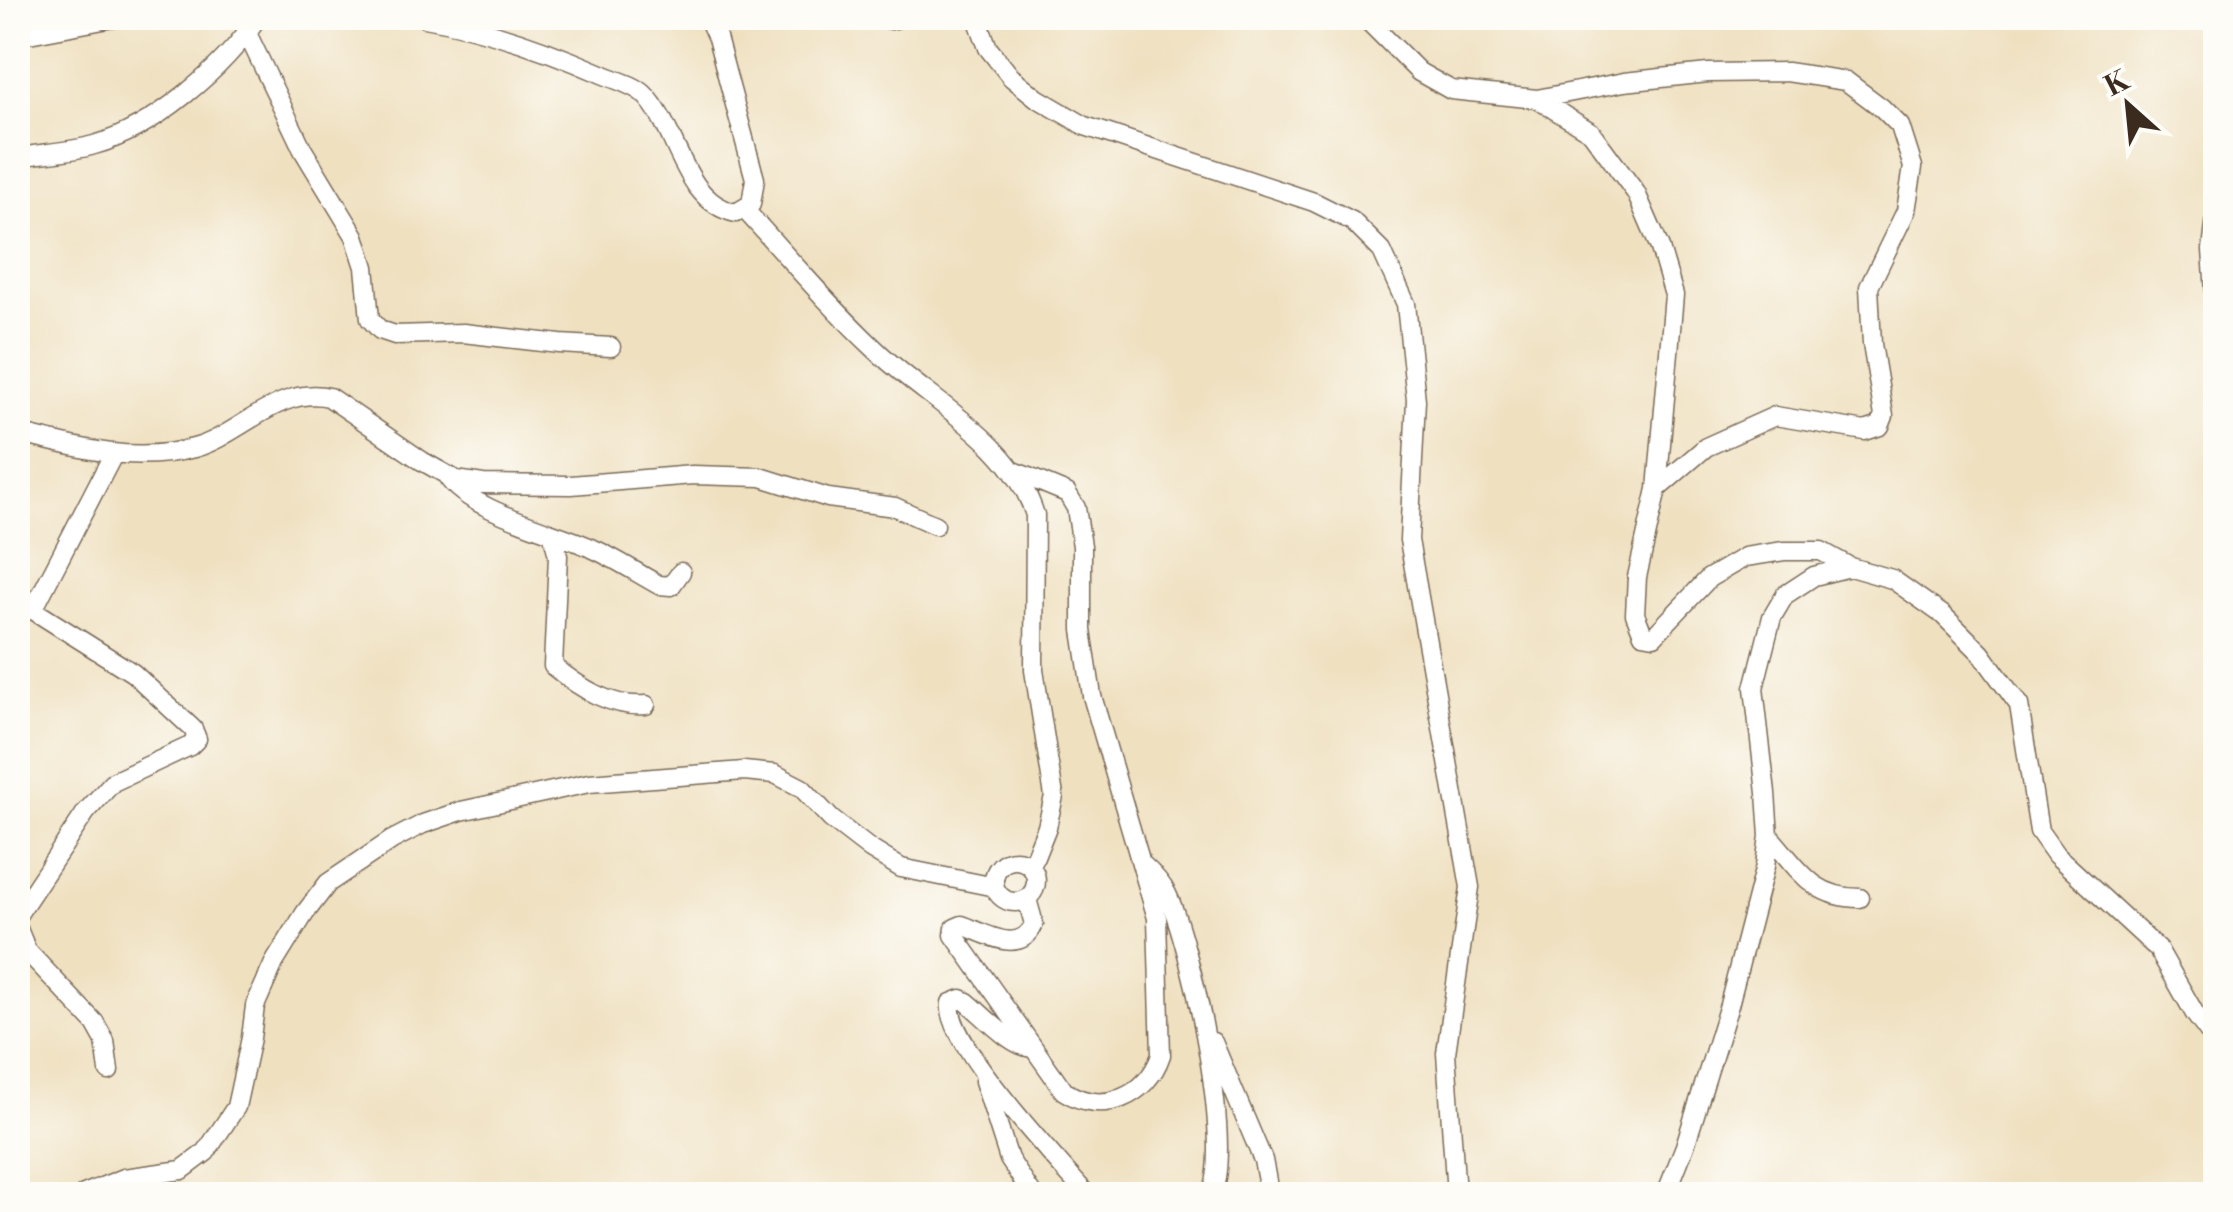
<svg xmlns="http://www.w3.org/2000/svg" width="2233" height="1212" font-family="'Libre Bodoni',serif">
  <style>
    .lines { fill: none; stroke-linecap: round; stroke-linejoin: round }
    .minor-casing { stroke: #7a6a57; stroke-width: 21 }
    .minor { stroke: #fff; stroke-width: 18 }
  </style>
  <rect width="100%" height="100%" fill="#fdfcf7"/>
  <filter id="ink" filterUnits="userSpaceOnUse"><feTurbulence type="fractalNoise" baseFrequency=".01" numOctaves="2"/><feDisplacementMap in="SourceGraphic" scale="20" xChannelSelector="R" yChannelSelector="G"/><feConvolveMatrix kernelMatrix="1 2 1 2 8 2 1 2 1" color-interpolation-filters="sRGB"/></filter>
  <filter id="wash" filterUnits="userSpaceOnUse"><feTurbulence type="fractalNoise" baseFrequency=".0048" numOctaves="4" result="noise"/><feDisplacementMap in="SourceGraphic" scale="40" xChannelSelector="R" yChannelSelector="G"/><feGaussianBlur stdDeviation="2.25" result="paint"/><feColorMatrix in="noise" values="0 0 0 0 0 0 0 0 0 0 0 0 0 0 0 0 0 1.4 0 .05"/><feComposite in="paint" operator="in"/></filter>
  <g filter="url(#wash)">
    <rect width="100%" height="100%" fill="#efe0c0"/>
  </g>
  <g filter="url(#ink)">
    <g class="lines">
      <defs>
        <path id="minor" d="M425,18c61,10 120,31 177,56 13,6 31,10 42,20 34,33 38,108 92,119l15,-9 4,-25 -38,-141 -9,-20
          M883,18l9,2 7,-2
          M977,18l11,30 23,29 26,21 48,28 229,76 38,19 30,30 24,53 10,96 -7,140 61,347 -24,166 10,141
          M1365,18l54,54 32,18 86,9 87,-17 84,-9 79,-1 59,9 36,27 18,18 13,41 -7,44 -37,76 3,57 12,72 -4,10 -15,5 -90,-15 -69,31 -49,42
          M247,33l56,117 52,86 10,31 5,52 10,11 15,5 68,-2 97,11 51,3
          M18,36l96,-18
          M1537,99l54,33 45,61 24,55 14,47 -17,194 -20,88 -2,37 8,20 11,2 55,-58 36,-21 39,-6h37l29,16
          M18,157c25,-4 52,-5 76,-12 59,-16 130,-77 163,-127
          M745,210c43,47 85,97 132,141 53,51 135,89 158,164l-1,155 20,126 -7,31 -16,40
          M2216,217l-4,33 4,57
          M18,433c59,15 115,31 176,15 45,-12 85,-63 135,-51l93,64 34,19 27,4 88,1 122,-10 68,2 67,21 67,9 40,18
          M1014,471l53,22 9,15 6,38v84l10,66 65,222 4,137c-14,42 -59,61 -97,36l-110,-156 1,-7 7,-3c21,7 58,32 72,-1l-7,-25
          M447,476c22,36 113,56 151,75 21,10 41,23 61,34l12,1 10,-14
          M553,536l5,20 -5,110c27,22 58,42 93,39
          M18,610h15l80,-155
          M1769,836c30,33 43,62 91,62
          M994 881a21 21 0 1 1 42 0a21 21 0 1 1-42 0Z
          M1143,865c10,9 18,17 24,29 24,50 68,254 44,300
          M18,914l68,-102 27,-30 77,-36 7,-7 -4,-10 -60,-56 -100,-63
          M18,929l9,22 68,72 10,18 4,30
          M1213,1042l50,118 4,21 -5,13
          M1033,1048c-20,0 -50,-33 -66,-46l-6,-3 -10,4c-7,39 108,159 135,191
          M984,1081l25,78 23,35
          M84,1194l40,-16 58,-8 24,-18 30,-45 15,-69 4,-32 19,-43 31,-50 23,-30 64,-43 31,-16 38,-13 128,-28 155,-12 31,3 27,14 29,31 39,30 31,19 94,19
          M1666,1194l19,-48 44,-141 36,-139 4,-30 -3,-43 -12,-105 18,-71 13,-22 29,-19 36,-9 42,12 51,36 38,38 38,52 20,126 17,24 102,94 37,65 21,28"/>
      </defs>
      <use href="#minor" class="minor-casing"/>
      <use href="#minor" class="minor"/>
    </g>
  </g>
  <rect width="2233" height="1212" fill="none" stroke="#fdfcf7" stroke-width="60"/>
  <g transform="translate(2128 105) rotate(333)" stroke="#fdfcf7" stroke-width="8" paint-order="stroke">
  <path d="M0-8L18 38L0 25L-18 38Z" fill="#3b2a1e"/>
  <text y="-15" font-size="28" font-weight="bold" text-anchor="middle" fill="#3b2a1e">K</text>
  </g>
</svg>
